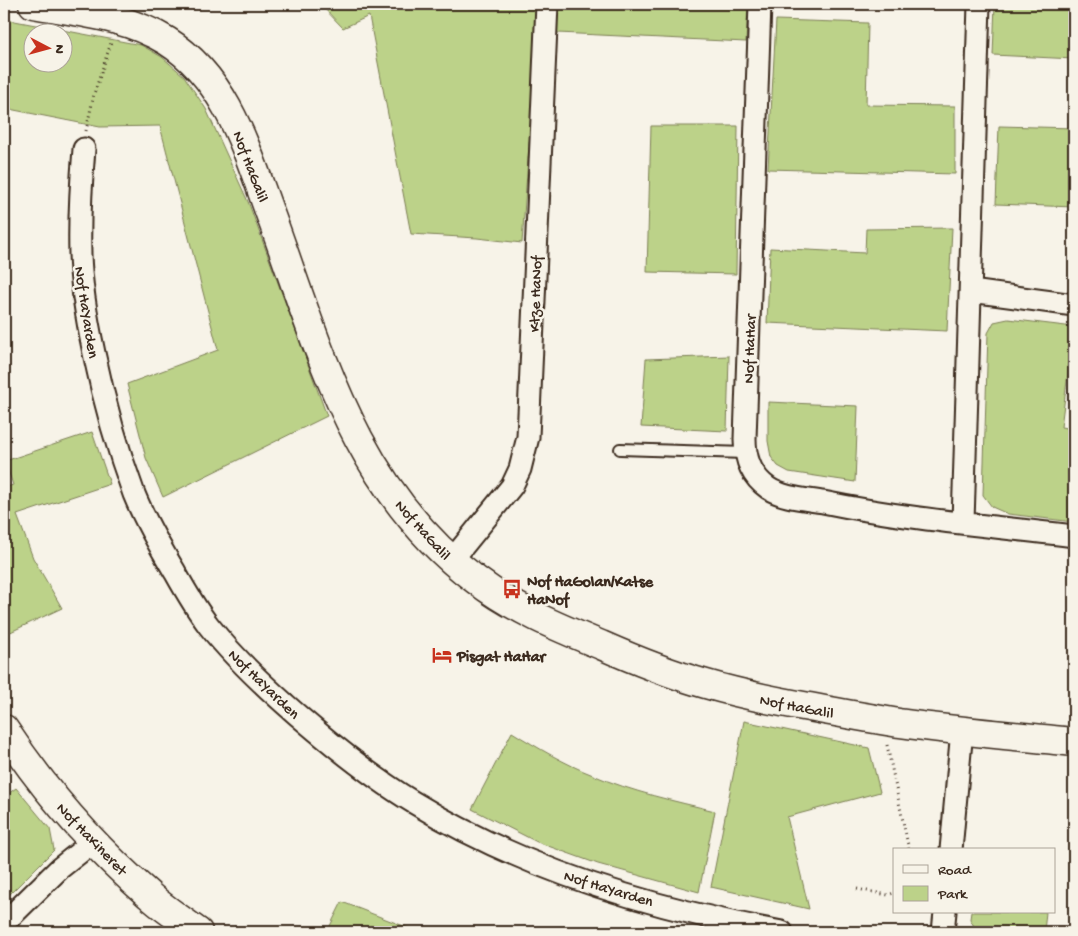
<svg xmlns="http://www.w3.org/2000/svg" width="1078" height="936" font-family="'Gochi Hand',sans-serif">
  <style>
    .green { fill: #bcd289; stroke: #7c7e54; fill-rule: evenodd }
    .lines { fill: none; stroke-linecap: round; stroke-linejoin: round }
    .lane-casing { stroke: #3b2a1e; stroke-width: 14 }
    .street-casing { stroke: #3b2a1e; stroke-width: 25 }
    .secondary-casing { stroke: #3b2a1e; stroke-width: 31 }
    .path { stroke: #3b2a1e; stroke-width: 3; stroke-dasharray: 1 4; stroke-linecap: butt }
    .lane { stroke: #f7f3e8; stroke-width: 10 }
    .street { stroke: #f7f3e8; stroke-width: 21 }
    .secondary { stroke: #f7f3e8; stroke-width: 28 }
    .labels { text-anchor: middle; stroke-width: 5; stroke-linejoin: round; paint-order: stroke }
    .street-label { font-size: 16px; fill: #3b2a1e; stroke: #f7f3e8 }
    .poi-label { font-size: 16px; font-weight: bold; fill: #3b2a1e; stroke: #f7f3e8; text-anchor: start }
  </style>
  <rect width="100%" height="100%" fill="#f7f3e8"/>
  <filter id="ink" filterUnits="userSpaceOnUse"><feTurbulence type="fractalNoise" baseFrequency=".02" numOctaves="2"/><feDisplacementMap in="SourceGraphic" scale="10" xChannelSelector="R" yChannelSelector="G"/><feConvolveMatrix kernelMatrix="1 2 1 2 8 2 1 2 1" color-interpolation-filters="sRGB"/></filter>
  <g filter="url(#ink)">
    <path class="green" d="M320,4h428l-2,38 -209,-10 -15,211 -45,-5 -66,-4 -42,-218 -26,12z
      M995,4h79v55l-81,-4z
      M4,19l137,26 21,12 22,19 22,33 43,95 78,212 -164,81 -17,-39 -19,-74 91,-34 -58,-224 -60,1 -96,-19zM32,32h30v30h-30z
      M776,20l92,3 -2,82 89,1v68l-187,-5z
      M651,126h87l-2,148 -89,-2z
      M999,126l75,2v79l-78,-3z
      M952,228l-5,103 -180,-8 3,-75 95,5 1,-24z
      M1008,319l66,8 -13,100 13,2v93l-66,-8 -16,-7 -9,-12 5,-162 6,-11z
      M729,356l-2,75 -86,-4 5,-68z
      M768,402l90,4 -3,76 -66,-10 -11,-6 -7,-9 -3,-16z
      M92,432l18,52 -93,31 16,43 29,50 -58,27v-147l9,-3 -8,-24z
      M744,721l125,27 11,44 -93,25 22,92 -98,-22z
      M512,732c26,16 53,32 81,43 39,17 81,26 122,36l-16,81 -101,-28 -61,-22 -65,-33z
      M16,788l34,41 4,21 -50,50v-103z
      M342,902l77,30h-92z
      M971,912h75l-2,20h-67l-7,-13z"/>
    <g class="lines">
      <defs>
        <path id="lane" d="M620,449l125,4"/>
        <path id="street" d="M760,4l-15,435c0,20 6,37 23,49 15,10 37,11 55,14 82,17 167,24 251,34
          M84,149c-3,35 -5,70 -4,105 1,33 7,66 14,99 10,48 23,95 40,141 11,27 26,53 41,78 10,18 21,37 34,54 30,38 68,72 105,103 31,26 64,52 99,73 111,68 241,107 369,130
          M971,291l103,14
          M963,522l16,-518
          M452,560l60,-74 8,-17 8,-32 19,-433
          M951,850l11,-120
          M4,923l56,-55 34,-27
          M943,932l2,-20"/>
        <path id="secondary" d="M33,4c45,8 94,12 134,37 62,39 81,114 105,178 49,135 84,271 204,361 38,29 81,47 125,65 34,15 69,29 105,39 34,10 69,17 103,23 30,6 60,11 90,16 58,8 117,13 175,19
          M4,729c40,61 90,118 145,166 15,14 33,25 49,37"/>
      </defs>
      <use href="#lane" class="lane-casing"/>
      <use href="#street" class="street-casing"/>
      <use href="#secondary" class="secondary-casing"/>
      <path class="path" d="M86,131l8,-37 17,-51
        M887,745l22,105
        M857,889l31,6 6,-2"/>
      <use href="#lane" class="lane"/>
      <use href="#street" class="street"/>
      <use href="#secondary" class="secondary"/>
    </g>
  </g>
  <defs>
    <symbol id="bus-bare" viewBox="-9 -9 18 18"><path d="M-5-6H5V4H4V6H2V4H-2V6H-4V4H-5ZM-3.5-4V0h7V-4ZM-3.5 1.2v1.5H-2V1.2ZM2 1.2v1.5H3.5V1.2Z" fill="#c8321e" stroke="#f7f3e8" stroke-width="2.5" paint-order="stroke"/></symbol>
    <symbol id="hotel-bare" viewBox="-9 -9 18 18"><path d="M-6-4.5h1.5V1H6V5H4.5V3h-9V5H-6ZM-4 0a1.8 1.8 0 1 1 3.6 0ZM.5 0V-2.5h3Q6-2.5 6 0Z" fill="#c8321e" stroke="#f7f3e8" stroke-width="2.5" paint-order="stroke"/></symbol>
  </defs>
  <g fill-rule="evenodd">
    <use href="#bus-bare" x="498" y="575" width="28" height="28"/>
    <use href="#hotel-bare" x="428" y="641" width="28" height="28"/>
  </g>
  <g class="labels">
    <g class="street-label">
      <text transform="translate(252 166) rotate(69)" y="6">Nof HaGalil</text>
      <text transform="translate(534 294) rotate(-88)" y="6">Ktze HaNof</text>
      <text transform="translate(88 312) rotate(81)" y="6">Nof HaYarden</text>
      <text transform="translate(748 349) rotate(-88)" y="6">Nof HaHar</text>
      <text transform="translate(424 529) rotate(48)" y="6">Nof HaGalil</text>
      <text transform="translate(265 683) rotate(44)" y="6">Nof HaYarden</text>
      <text transform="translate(797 705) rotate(11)" y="6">Nof HaGalil</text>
      <text transform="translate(93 838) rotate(46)" y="6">Nof HaKineret</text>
      <text transform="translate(609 887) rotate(17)" y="6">Nof HaYarden</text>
    </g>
    <g class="poi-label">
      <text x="527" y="586">Nof HaGolan/Katse<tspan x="527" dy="18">HaNof</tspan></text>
      <text x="457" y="661">Pisgat HaHar</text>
    </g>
  </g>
  <rect width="1078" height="936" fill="none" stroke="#f7f3e8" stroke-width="20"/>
  <rect x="10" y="10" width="1058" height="916" fill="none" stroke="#3b2a1e" stroke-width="2" filter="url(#ink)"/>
  <rect x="893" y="848" width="162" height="65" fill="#f7f3e8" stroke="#aca397"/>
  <rect x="903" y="865" width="25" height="8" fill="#f7f3e8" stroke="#aca397"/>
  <text x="938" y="874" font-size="15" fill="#3b2a1e">Road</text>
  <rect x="903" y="886" width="25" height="15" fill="#bcd289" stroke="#aca397"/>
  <text x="938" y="898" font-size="15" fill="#3b2a1e">Park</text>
  <g transform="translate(48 48) rotate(96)"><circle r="24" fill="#f7f3e8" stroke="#aca397"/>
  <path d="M0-4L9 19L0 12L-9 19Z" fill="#c8321e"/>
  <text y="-8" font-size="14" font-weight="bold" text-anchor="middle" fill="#3b2a1e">N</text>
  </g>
</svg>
